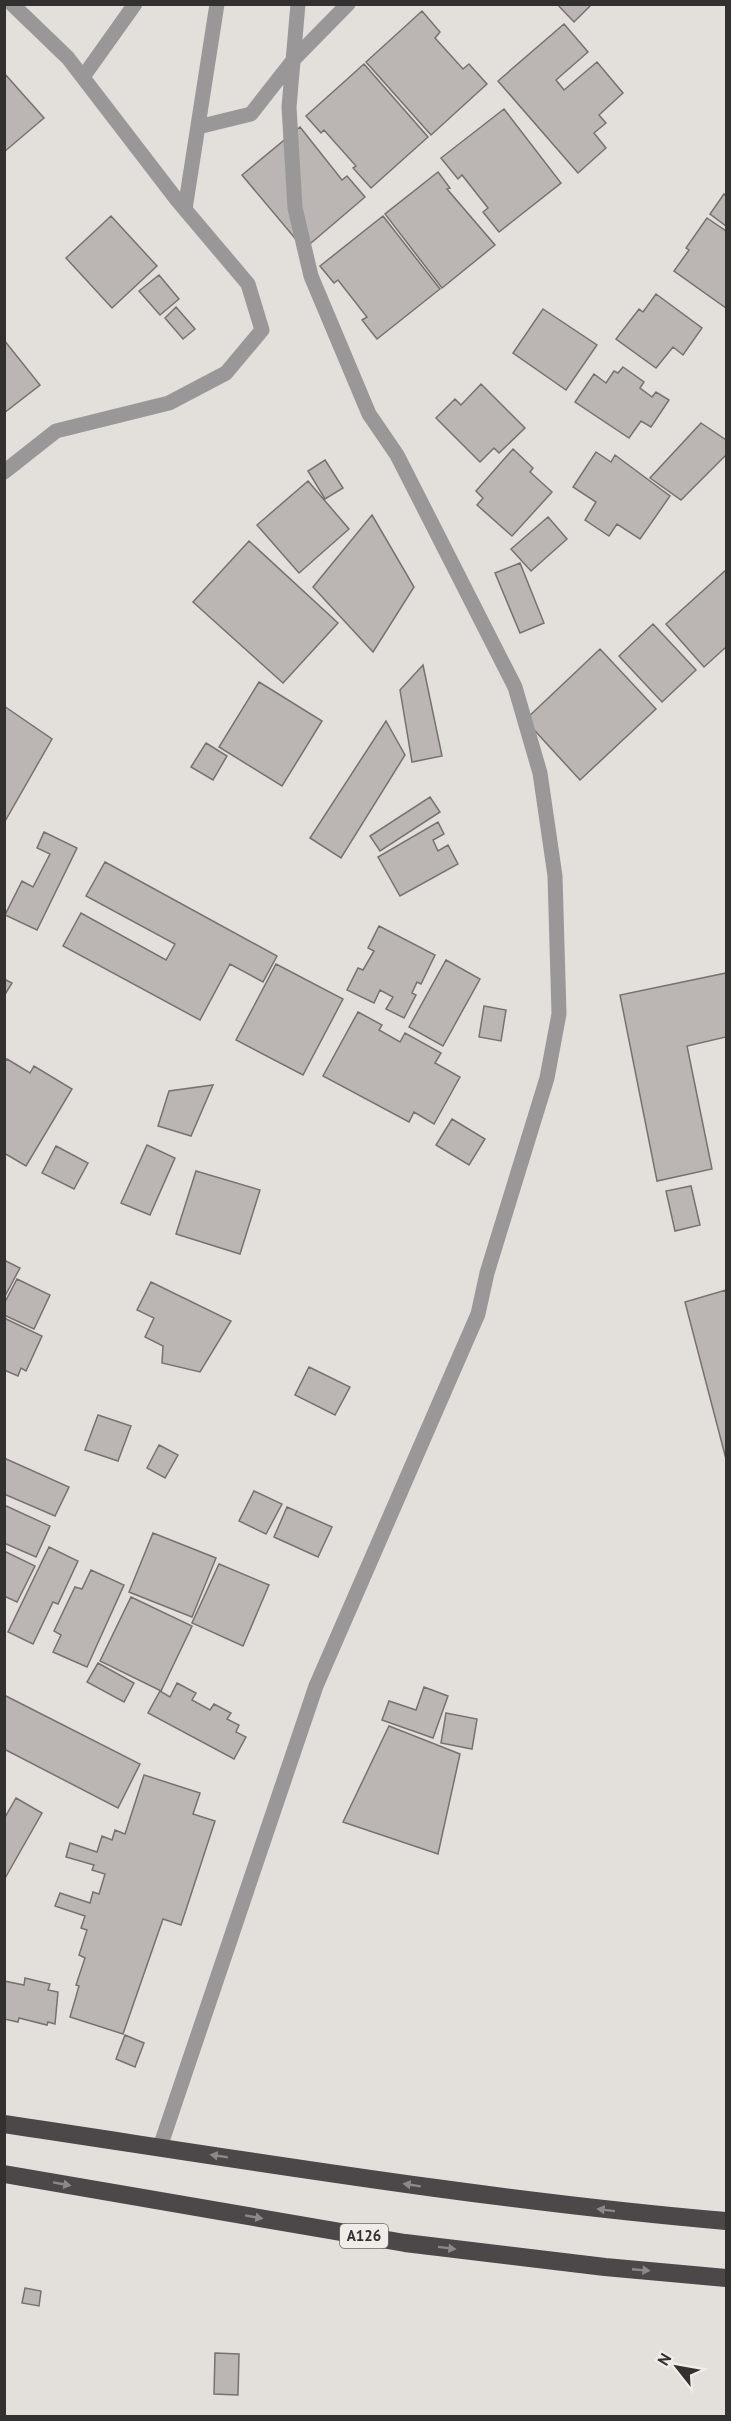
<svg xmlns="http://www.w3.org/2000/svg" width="731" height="2421" font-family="'PT Sans',sans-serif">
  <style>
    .building { fill: #bbb5b3; stroke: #777170; stroke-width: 1.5 }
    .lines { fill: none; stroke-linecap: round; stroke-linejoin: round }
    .street { stroke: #9a9798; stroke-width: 15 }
    .highway { stroke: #4c4748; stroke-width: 18 }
    .oneway { fill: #8e8988 }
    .labels { text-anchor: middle; stroke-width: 6; stroke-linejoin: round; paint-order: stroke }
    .shield { fill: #f0ede8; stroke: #6b6966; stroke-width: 1.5 }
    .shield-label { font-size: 15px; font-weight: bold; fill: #32312f }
  </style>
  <rect width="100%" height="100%" fill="#e3e0db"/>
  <path class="building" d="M557,4h35l-18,18z
    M422,11l18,21 -5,6 28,31 6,-5 18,20 -56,51 -65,-73z
    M564,24l24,28 -32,28 8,10 33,-28 26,31 -24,22 7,8 -12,10 12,15 -28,25 -80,-92z
    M364,64l64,73 -57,51 -18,-20 3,-2 -32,-36 -3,3 -15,-17z
    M4,73l40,45 -40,34z
    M504,109l57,74 -62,49 -16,-20 5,-4 -26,-33 -4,4 -17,-21z
    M300,127l42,53 5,-4 18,21 -61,52 -62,-74z
    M438,172l12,16 -3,1 48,56 -53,43 -57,-74z
    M724,194l2,2v30l-16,-12z
    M111,216l46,50 -45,42 -46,-50z
    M383,216l57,73 -63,50 -15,-19 5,-3 -29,-37 -4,3 -14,-17z
    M707,218l19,13v77l-52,-37 15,-21 -3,-2z
    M159,275l20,24 -19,16 -21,-24z
    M656,294l46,34 -19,27 -10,-8 -17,21 -40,-29 23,-30 4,3z
    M176,307l19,22 -12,10 -18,-21z
    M543,309l54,36 -31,45 -53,-37z
    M4,340l36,45 -36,28z
    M623,367l21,15 -4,6 12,9 4,-5 13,8 -18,27 -10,-6 -12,17 -54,-36 19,-28 12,9 8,-12 4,2z
    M481,384l44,44 -26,25 -5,-5 -14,14 -44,-44 19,-19 6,6z
    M701,423l25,17v15l-45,45 -31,-22z
    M513,449l20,19 -3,4 22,20 -40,44 -35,-31 6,-7 -7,-7z
    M596,452l15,10 4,-7 55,41 -30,43 -23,-15 -8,12 -24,-16 11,-18 -23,-15z
    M325,460l18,28 -18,11 -17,-28z
    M308,481l41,48 -50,44 -42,-48z
    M372,515l42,72 -41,65 -60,-65z
    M548,517l19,22 -36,32 -20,-22z
    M249,541l89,82 -55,60 -90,-81z
    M520,563l24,60 -24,10 -25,-60z
    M726,570v77l-22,20 -38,-43z
    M653,624l43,46 -34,32 -43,-46z
    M600,649l56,60 -76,71 -55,-60z
    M423,665l19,91 -30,6 -12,-72z
    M259,682l63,39 -40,65 -63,-39z
    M4,706l48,33 -48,84z
    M386,721l19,34 -64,103 -31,-20z
    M206,743l21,13 -14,24 -22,-13z
    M430,797l10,15 -60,39 -10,-15z
    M438,822l6,12 -11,6 5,11 10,-6 10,19 -58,32 -22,-39z
    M44,832l33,16 -40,82 -32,-15 17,-34 11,6 17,-33 -13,-6z
    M105,862l172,94 -14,26 -33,-18 -30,56 -137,-74 18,-33 85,47 9,-16 -89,-48z
    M379,926l56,29 -14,29 -4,-2 -5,11 4,2 -12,23 -18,-9 7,-12 -13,-7 -6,13 -27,-13 11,-22 5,2 11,-19 -6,-3z
    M446,960l34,19 -37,67 -34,-19z
    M276,964l67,35 -40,76 -67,-35z
    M726,973v64l-39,9 25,123 -55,12 -37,-186z
    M4,979l8,4 -8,13z
    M484,1006l22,4 -5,31 -22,-4z
    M358,1012l24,13 -3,5 21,12 5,-9 36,20 -6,10 25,14 -26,47 -20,-12 -5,10 -86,-46z
    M7,1059l23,14 4,-7 38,23 -46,77 -22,-13v-91z
    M213,1085l-22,51 -33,-10 11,-35z
    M452,1119l33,20 -16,26 -33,-20z
    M147,1145l28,13 -25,57 -29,-12z
    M56,1146l32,17 -14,26 -32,-16z
    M196,1171l64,19 -20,64 -64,-20z
    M691,1186l9,39 -25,6 -9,-40z
    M4,1260l16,8 -16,30z
    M17,1279l33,16 -16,34 -30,-14v-11z
    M151,1282l80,39 -31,51 -38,-9 1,-17 -18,-9 9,-19 -17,-8z
    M726,1290v169l-41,-157z
    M4,1318l38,18 -16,35 -5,-3 -3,8 -14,-6z
    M309,1367l41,20 -15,28 -40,-20z
    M98,1415l33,11 -13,35 -33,-11z
    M159,1445l19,10 -13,23 -18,-10z
    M4,1458l65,29 -14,29 -51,-22z
    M254,1491l28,13 -16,30 -27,-13z
    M4,1505l46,21 -14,31 -32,-14z
    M287,1507l45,20 -14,30 -44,-20z
    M153,1533l63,25 -24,59 -63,-25z
    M49,1547l29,14 -20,43 -5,-2 -20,42 -25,-12z
    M4,1551l31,15 -18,36 -13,-6z
    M219,1564l50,21 -26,61 -51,-23z
    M91,1570l33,15 -37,82 -34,-15 8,-17 -7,-4 21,-44 7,2z
    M131,1597l61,29 -31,65 -61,-30z
    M98,1663l36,20 -10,19 -37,-20z
    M177,1683l19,10 -4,7 18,10 4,-6 17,9 -4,6 12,6 -3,7 10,5 -12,22 -86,-46 12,-22 10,6z
    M424,1687l24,9 -15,42 -51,-18 7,-19 27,9z
    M4,1695l136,69 -22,44 -114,-59z
    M446,1713l31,6 -5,30 -31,-6z
    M389,1726l71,28 -22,100 -95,-32z
    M144,1775l56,18 -7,21 22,7 -34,104 -18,-6 -40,115 -53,-17 9,-31 -3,-1 9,-27 -6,-3 8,-25 -6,-2 4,-12 -30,-10 5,-13 30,10 3,-11 6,2 6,-20 -13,-4 2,-5 -28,-8 4,-14 27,9 5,-16 10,4 3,-10 10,4z
    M16,1798l26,15 -38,67v-61z
    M25,1978l25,6 -2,6 10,2 -3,32 -7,-2 -1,3 -28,-7 -1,4 -14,-3v-38l20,4z
    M125,2035l19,8 -9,24 -19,-8z
    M25,2288l16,3 -2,15 -17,-3z
    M215,2353l24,1 -1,41 -24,-1z"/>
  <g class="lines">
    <path class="street" d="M83,77l52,-73
      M198,127l53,-13 43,-55 54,-55
      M185,209l32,-205
      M4,472l52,-41 113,-28 57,-30 36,-43 -14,-46 -71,-84 -109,-142 -56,-54
      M160,2147l156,-461 162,-372 9,-41 60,-195 12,-64 -4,-138 -15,-103 -25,-86 -118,-232 -28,-41 -58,-138 -16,-68 -6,-101 9,-103"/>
    <path class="highway" d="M4,2124c241,36 480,76 722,97
      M4,2174l401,69 200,24 121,11"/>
  </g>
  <defs><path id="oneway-solid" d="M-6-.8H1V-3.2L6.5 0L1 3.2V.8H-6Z" transform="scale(1.5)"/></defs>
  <g class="oneway">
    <use href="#oneway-solid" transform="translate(219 2156) rotate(-171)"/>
    <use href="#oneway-solid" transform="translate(62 2184) rotate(10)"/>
    <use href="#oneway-solid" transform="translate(412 2185) rotate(-171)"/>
    <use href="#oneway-solid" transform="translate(606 2210) rotate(-173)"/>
    <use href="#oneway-solid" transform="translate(254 2217) rotate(10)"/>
    <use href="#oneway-solid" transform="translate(447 2248) rotate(7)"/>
    <use href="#oneway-solid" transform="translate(641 2270) rotate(5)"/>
  </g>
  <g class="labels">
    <rect class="shield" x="340" y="2224" width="48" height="24" rx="4.5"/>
    <g class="shield-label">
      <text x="364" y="2241">A126</text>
    </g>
  </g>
  <rect width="731" height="2421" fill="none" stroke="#32312f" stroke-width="12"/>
  <g transform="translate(677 2367) rotate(301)" stroke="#f0ede8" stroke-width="4.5" paint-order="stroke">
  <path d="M0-4.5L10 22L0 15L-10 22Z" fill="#32312f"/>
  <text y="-9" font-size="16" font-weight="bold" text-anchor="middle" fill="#32312f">N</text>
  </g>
</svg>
